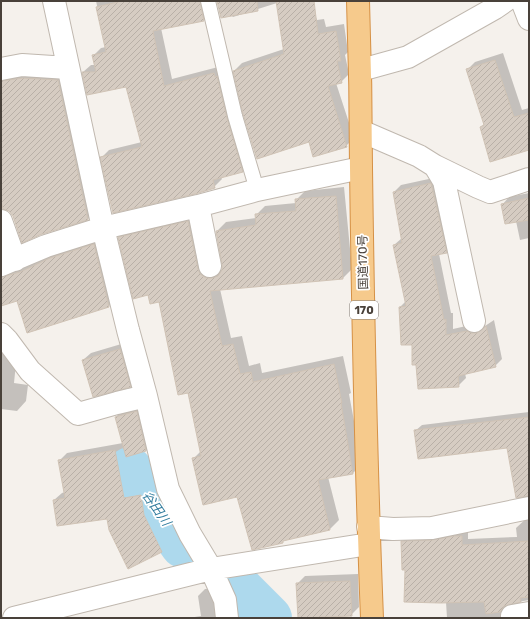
<svg xmlns="http://www.w3.org/2000/svg" width="530" height="619" font-family="Rubik,'Noto Sans JP',sans-serif">
  <style>
    .shadow { fill: #0003 }
    .lines { fill: none; stroke-linecap: round; stroke-linejoin: round }
    .river { stroke: #add9ed; stroke-width: 46 }
    .building { fill: url(#building-hatch); stroke: #d0c3b5 }
    .service-casing { stroke: #c0b8af; stroke-width: 16 }
    .minor-casing { stroke: #c0b8af; stroke-width: 24 }
    .trunk-casing { stroke: #d59146; stroke-width: 24 }
    .service { stroke: #fff; stroke-width: 14 }
    .minor { stroke: #fff; stroke-width: 22 }
    .trunk { stroke: #f6ca8c; stroke-width: 22 }
    .labels { text-anchor: middle; stroke-width: 3.5; stroke-linejoin: round; paint-order: stroke }
    .shield { fill: #fff; stroke: #807a75; stroke-width: 1 }
    .shield-label { font-size: 11px; font-weight: bold; fill: #49413a }
    .street-label { font-size: 12px; fill: #49413a; stroke: #fff }
    .water-label { font-size: 13px; font-style: italic; fill: #347e9f; stroke: #fff }
  </style>
  <defs>
    <pattern id="building-hatch" width="6" height="6" patternUnits="userSpaceOnUse"><rect width="6" height="6" fill="#d6ccc2"/><path d="M-1 1l2-2M0 6l6-6M5 7l2-2" fill="none" stroke="#b9b0a7"/></pattern>
  </defs>
  <rect width="100%" height="100%" fill="#f5f1ec"/>
  <path class="shadow" d="M96,1h113l2,12 -7,7 -43,8 11,51 50,-13 28,98 -8,7 -21,6 1,2 -8,8 -112,-30 7,-7 33,-8 -15,-56 -44,-14 8,-7h4l-2,-9 8,-8 5,-1z
    M217,1h93l7,19 7,-1 2,8 18,-3 4,28 -3,3 4,19 -8,8 -5,1 18,55 -8,8 -37,-5 -75,-70 8,-8 42,-14 -7,-46 -44,14z
    M503,53l19,57 7,-2v41l-48,-22 4,-4 -18,-53 8,-8z
    M1,72l64,1 30,139 -7,7 -46,14 -28,-17 -4,-5 -9,-3z
    M438,177l16,68 -8,7 -7,2 12,59h2v16l22,-5 3,2h7l9,-6 8,39 -7,7 -30,7 1,5 -8,8 -41,-22 -4,-20 -13,-37 6,-6 -12,-56 8,-7 -8,-46 7,-7z
    M344,187l8,82 -9,9 -123,11 11,49 11,-2 7,30 11,-3 2,10 81,-17 8,37 -2,1 13,70 -9,9 -25,4 11,43 -9,9 -45,11 -3,2 -44,-46 -44,-38 7,-7 -13,-59 -28,-91 -11,-7 -30,-56 9,-9 69,-16 18,56 7,1 1,-1 -6,-38 9,-9 30,-4v-3l9,-9 31,-3v-3l9,-9z
    M529,193v45l-9,2 -4,-19 -14,-16 7,-8z
    M101,238l15,61 -7,7 -82,26 -10,-32 -16,-4v-28z
    M1,335l16,18 -3,30 14,2 -2,16 -9,10 -16,-2z
    M128,342l10,36 -8,8 -47,-26 8,-7z
    M144,404l9,39 -7,8 -23,-2 8,43 17,-3 3,19 18,36 -7,7 -34,16 -20,-49 -54,-18 8,-7 3,-1 -5,-32 7,-7 56,-10 -7,-26 7,-8z
    M529,412v83l-21,-48 -93,-16 7,-6z
    M529,516v84l-23,4v7l3,7h-62l-1,-16 -40,-33 -4,-27 7,-7 59,-4v8l49,-2 -1,-9z
    M358,574l1,33 -8,8 -54,-31 8,-8z
    M216,588l7,30h-35l13,-2 -3,-20 7,-7z"/>
  <g class="lines">
    <path class="river" d="M130,470l53,75
      M236,585l33,33"/>
  </g>
  <path class="building" d="M122,1h78l4,20 -51,10 11,55 50,-13 1,4 2,-1 10,42 16,54 -30,8 2,8 -20,6 -82,19 -13,-56 42,-10 -16,-60 -39,8 -5,-23h14l-4,-17 14,-3 -10,-45z
    M217,1h40l1,10 -37,7z
    M276,1h38l4,33 18,-3 5,30h-4l5,22 -14,3 19,61 -34,10 -4,-15 -52,17 -14,-45 -10,-43 51,-17z
    M495,60l19,57 15,-4v37l-39,12 -10,-35 4,-2 -18,-56z
    M23,78l35,2 30,140 -46,14 -20,9 -9,-27 -4,-5 -6,-2 -2,-7v-121z
    M431,183l16,70 -16,3 13,64 2,-1v16l21,-4 4,2h6l9,-7 10,41 -38,9 1,11 -41,2 -2,-24h-4v-20h-11l-2,-38 7,-1 -13,-61 9,-2 -9,-51z
    M336,196l7,83 -133,12 12,55 11,-2 7,30 11,-2 2,10 81,-18 8,39h-1l12,71 -35,6 12,50 -47,11v2l-31,7 -15,-53 -34,8 -11,-47 9,-2 -13,-63 -10,2 -19,-93 -9,2 -2,-9 -15,4 -15,-62 70,-16 10,48 2,5 6,4h6l6,-2 4,-6v-6l-6,-33 40,-6 -1,-11 41,-3 -1,-12z
    M529,198v22l-24,4 -4,-20z
    M94,244l15,63 -82,26 -10,-32 -16,5v-29l19,-5 30,-14z
    M120,349l11,38 -38,10 -11,-37z
    M137,411l9,40 -20,6 -11,-40z
    M529,417v79l-13,2 -9,-50 -89,11 -4,-29z
    M115,450l9,48 17,-3 3,20 18,37 -34,17 -19,-39 -2,-11 -50,7 -4,-26 12,-2 -7,-38z
    M453,536h9v9l67,-4v56l-9,1 1,4 -17,4 -4,6 -14,2 -2,-12 -44,1 -36,-1 1,-32h-3l-1,-29 31,-1z
    M350,581l2,35 -54,2 -2,-35z"/>
  <g class="lines">
    <defs>
      <path id="service" d="M208,1l27,115 22,74"/>
      <path id="minor" d="M54,1l49,227 25,102 18,66 22,93 22,45 21,35 14,31 2,18
        M522,1l7,18
        M1,69l21,-4 46,3
        M361,70l47,-13 87,-49 10,-7
        M361,131l58,25 16,10 9,15 30,140
        M435,166l43,21 12,5 39,-13
        M198,206l12,60
        M1,221l14,39
        M1,265l45,-19 57,-18 95,-22 59,-16 104,-22
        M1,334l6,6 23,31 48,43 39,-11 29,-7
        M368,527l25,2 39,-1 97,-20
        M512,616l17,-3
        M14,618l197,-49 158,-25"/>
      <path id="trunk" d="M358,1c2,56 3,112 3,167 2,150 5,300 11,450"/>
    </defs>
    <use href="#service" class="service-casing"/>
    <use href="#minor" class="minor-casing"/>
    <use href="#trunk" class="trunk-casing"/>
    <use href="#service" class="service"/>
    <use href="#minor" class="minor"/>
    <use href="#trunk" class="trunk"/>
  </g>
  <g class="labels">
    <rect class="shield" x="350" y="301" width="28" height="18" rx="3"/>
    <g class="shield-label">
      <text x="364" y="314">170</text>
    </g>
    <g class="street-label">
      <text transform="translate(363 262) rotate(-91)" y="4">国道170号</text>
    </g>
    <g class="water-label">
      <text transform="translate(157 508) rotate(55)" y="5">谷田川</text>
    </g>
  </g>
  <rect width="530" height="619" fill="none" stroke="#49413a" stroke-width="4"/>
</svg>
